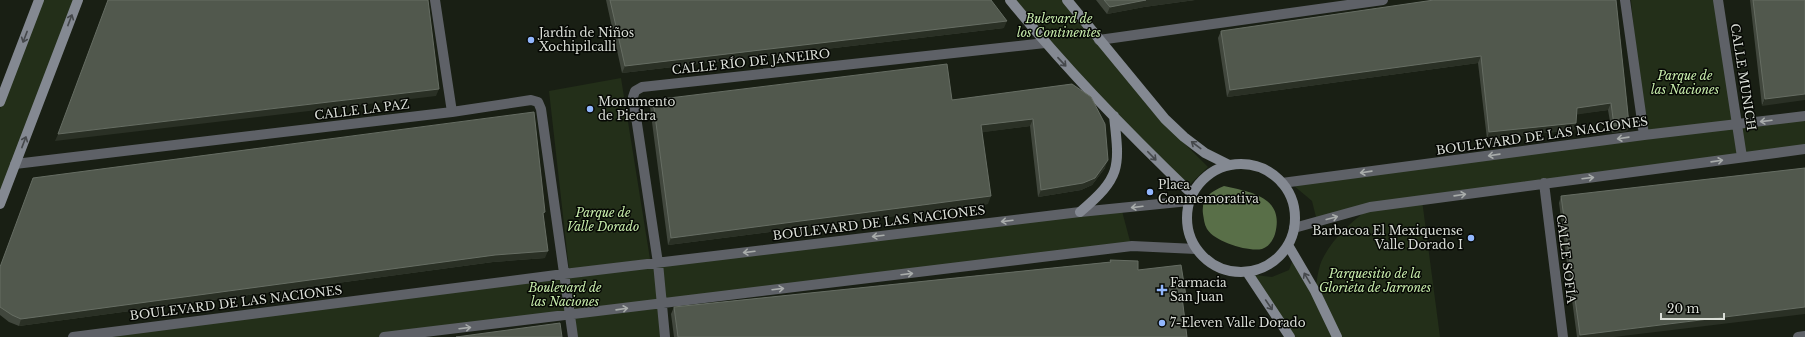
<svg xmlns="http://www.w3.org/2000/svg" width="1805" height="337" font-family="'Libre Baskerville',serif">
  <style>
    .green { fill: #232f19 }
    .water { fill: #596f48 }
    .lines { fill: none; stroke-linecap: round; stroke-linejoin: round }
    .street { stroke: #5e6167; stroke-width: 10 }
    .secondary { stroke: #848992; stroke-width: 10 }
    .wall { fill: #41473d }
    .shaded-wall { fill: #2a3025 }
    .building { fill: #51584d; stroke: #666d63 }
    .oneway { stroke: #45484b }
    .oneway2 { stroke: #a8acaa }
    .poi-dot { fill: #92b7fd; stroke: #060804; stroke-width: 1.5 }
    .labels { text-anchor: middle; stroke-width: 3; stroke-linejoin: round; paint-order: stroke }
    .park-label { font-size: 12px; font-style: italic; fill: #c8edac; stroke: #060804 }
    .poi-label { font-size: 12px; fill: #daded7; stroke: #060804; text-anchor: start }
    .street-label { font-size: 12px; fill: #daded7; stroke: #060804 }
  </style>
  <rect width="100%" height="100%" fill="#191f14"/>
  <path class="green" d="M41,0h34l-75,199v-90z
    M1012,0h53l89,113 54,54 -22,21z
    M1631,0h86l20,124 68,-8v33l-383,51 18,137h-150l-35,-62 17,2 17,-7 4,-11 22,32c2,-10 3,-24 8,-33 10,-20 29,-36 46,-50l-52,13 -5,-20 -19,-16 351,-50z
    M621,78l29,181 -81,10 -20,-178z
    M1122,211l9,34 -752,92h-305z
    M662,304l3,33h-92l-3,-21z"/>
  <path class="water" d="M1224,186c27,6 61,11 51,48 -2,6 -6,13 -13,15 -14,3 -47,-7 -55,-20 -3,-5 -3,-10 -4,-15 -2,-16 7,-22 21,-28z"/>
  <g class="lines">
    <path class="street" d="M435,0l17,112
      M1625,0l19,135
      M1718,0l24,157
      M1099,40l284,-40
      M15,164l437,-52 79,-12 7,2 3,7 32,228
      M1282,183l362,-48 161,-19
      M1544,183l19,154
      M1294,228l76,-21 435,-58
      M73,337l491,-63 516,-62 109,-11
      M384,337l748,-91 64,3
      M665,337l-7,-74 -25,-166 2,-6 7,-4 403,-44
      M1798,337l7,-1"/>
    <path class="secondary" d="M1010,0c56,69 118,133 182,194
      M1067,0l98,119 19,18 21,16 24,12
      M0,102l39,-102
      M1187 218a54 54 0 1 1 108 0a54 54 0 1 1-108 0Z
      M0,204l78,-204
      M1080,212c41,-35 40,-43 34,-96
      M1288,245l27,46 22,46
      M1247,272l43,65"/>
  </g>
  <path class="wall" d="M606,0h385l13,28 -382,45z
    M1096,0h99l-51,7 -37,7z
    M1616,0l13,124 -2,7 -15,2 -4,-23 -32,4v9l-2,7 -87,9 -9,-76 -251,34 -9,-59 3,-7z
    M1750,0h55l-43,106z
    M1072,84l33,84 -13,17 -11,5 -43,7 -8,-71 -48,6 6,72 -320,41 -18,-138 3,-7h299z
    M1561,196l53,141h-37l-18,-134z
    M543,218l2,40 -52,4 -474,64 -10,-4 -9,-7v-48z
    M1110,260l28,10 45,33 4,34h-513l-3,-23 3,-7 436,-45z"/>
  <path class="shaded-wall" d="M1146,0h49l-51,7 -37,7 3,-7z
    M1007,21l-3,7 -382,45 3,-7z
    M1481,56l-3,7 -251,34 3,-7z
    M439,89l-3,7 -381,45 3,-7z
    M1805,94v6l-43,6 3,-7z
    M1611,103l-3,7 -34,5 3,-7z
    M1033,119l-3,7 -52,7 3,-8z
    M1576,123l-2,7 -87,9 2,-7z
    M1629,124l-2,7 -15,2 2,-7z
    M1108,160l-3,8 -13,17 -11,5 -43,7 3,-7z
    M991,196l-3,8 -320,41 3,-7z
    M548,251l-3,7 -52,4 -474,64 2,-7 474,-64z
    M1186,296l-3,7 -4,1 3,-7z
    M1805,307v7l-191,23h-35l1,-2z"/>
  <path class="building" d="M108,0h320l11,89 -381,45z
    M610,0h381l16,21 -382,45z
    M1104,0h42l-36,7z
    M1434,0h182l13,124 -15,2 -3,-23 -34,5 -1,15 -87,9 -8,-76 -251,34 -9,-59z
    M1753,0h52v94l-40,5z
    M947,64l5,36 120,-16 19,13 14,27 3,36 -13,18 -12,5 -42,7 -8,-71 -52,6 10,71 -320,42 -18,-138z
    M534,112l11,100 -2,1 5,38 -53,4 -474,64 -9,-4 -12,-8v-40l33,-89z
    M1805,168v139l-225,28 -19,-139z
    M1110,260l28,1v9l43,-5 5,31 -4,1 5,40h-509l-4,-30 437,-45z
    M560,323l2,14h-106z"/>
  <defs><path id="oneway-shaft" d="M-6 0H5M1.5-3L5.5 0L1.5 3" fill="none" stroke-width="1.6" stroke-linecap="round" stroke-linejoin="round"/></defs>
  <g class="oneway">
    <use href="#oneway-shaft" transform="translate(70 20) rotate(-69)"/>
    <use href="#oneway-shaft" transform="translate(25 37) rotate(111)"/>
    <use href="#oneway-shaft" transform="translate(1062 62) rotate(47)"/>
    <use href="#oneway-shaft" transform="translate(24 142) rotate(-69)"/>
    <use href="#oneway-shaft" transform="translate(1196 145) rotate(-143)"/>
    <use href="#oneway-shaft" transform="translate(1152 156) rotate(46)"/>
    <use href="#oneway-shaft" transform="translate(1307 278) rotate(-120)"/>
    <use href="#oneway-shaft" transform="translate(1269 305) rotate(56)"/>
  </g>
  <g class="oneway2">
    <use href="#oneway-shaft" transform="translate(1766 121) rotate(173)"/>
    <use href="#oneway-shaft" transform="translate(1623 138) rotate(172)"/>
    <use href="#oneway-shaft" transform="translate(1494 155) rotate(172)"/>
    <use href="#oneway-shaft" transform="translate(1717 161) rotate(-8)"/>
    <use href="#oneway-shaft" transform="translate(1366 172) rotate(172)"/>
    <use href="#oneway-shaft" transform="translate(1588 178) rotate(-7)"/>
    <use href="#oneway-shaft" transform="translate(1460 195) rotate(-8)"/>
    <use href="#oneway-shaft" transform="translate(1137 207) rotate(173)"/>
    <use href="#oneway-shaft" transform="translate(1332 218) rotate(-15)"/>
    <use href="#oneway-shaft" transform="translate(1007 221) rotate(173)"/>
    <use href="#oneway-shaft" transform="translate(878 236) rotate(173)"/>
    <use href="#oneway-shaft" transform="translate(749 252) rotate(173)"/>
    <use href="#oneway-shaft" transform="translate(907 274) rotate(-7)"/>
    <use href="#oneway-shaft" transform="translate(778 289) rotate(-7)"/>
    <use href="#oneway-shaft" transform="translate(622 309) rotate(-8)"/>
    <use href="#oneway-shaft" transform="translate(465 328) rotate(-7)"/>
  </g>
  <g class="poi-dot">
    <circle cx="531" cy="40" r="4"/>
    <circle cx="590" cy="109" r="4"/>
    <circle cx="1150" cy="192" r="4"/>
    <circle cx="1471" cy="238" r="4"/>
    <path d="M1160 284h4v4h4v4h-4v4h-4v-4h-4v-4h4z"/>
    <circle cx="1162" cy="323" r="4"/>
  </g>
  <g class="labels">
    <g class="park-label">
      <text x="1059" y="23">Bulevard de<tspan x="1059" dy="14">los Continentes</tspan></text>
      <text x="1685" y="80">Parque de<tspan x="1685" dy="14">las Naciones</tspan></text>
      <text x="603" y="217">Parque de<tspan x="603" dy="14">Valle Dorado</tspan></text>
      <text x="1375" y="278">Parquesitio de la<tspan x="1375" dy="14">Glorieta de Jarrones</tspan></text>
      <text x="565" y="292">Boulevard de<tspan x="565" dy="14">las Naciones</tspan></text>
    </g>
    <g class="poi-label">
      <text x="539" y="37">Jardín de Niños<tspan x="539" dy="14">Xochipilcalli</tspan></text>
      <text x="598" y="106">Monumento<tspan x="598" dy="14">de Piedra</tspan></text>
      <text x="1158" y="189">Placa<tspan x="1158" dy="14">Conmemorativa</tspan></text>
      <text x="1463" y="235" text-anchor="end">Barbacoa El Mexiquense<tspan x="1463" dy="14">Valle Dorado I</tspan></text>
      <text x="1170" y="287">Farmacia<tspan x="1170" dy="14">San Juan</tspan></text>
      <text x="1170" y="327">7-Eleven Valle Dorado</text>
    </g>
    <g class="street-label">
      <text transform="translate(751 62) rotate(-6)" y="4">CALLE RÍO DE JANEIRO</text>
      <text transform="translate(1743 77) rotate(81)" y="4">CALLE MUNICH</text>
      <text transform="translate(362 110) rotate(-7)" y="4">CALLE LA PAZ</text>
      <text transform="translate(1542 136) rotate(-8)" y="4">BOULEVARD DE LAS NACIONES</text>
      <text transform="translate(879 223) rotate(-7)" y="4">BOULEVARD DE LAS NACIONES</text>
      <text transform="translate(1566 259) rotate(83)" y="4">CALLE SOFÍA</text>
      <text transform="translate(236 303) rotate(-7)" y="4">BOULEVARD DE LAS NACIONES</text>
    </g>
  </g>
  <path d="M1661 313v6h63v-6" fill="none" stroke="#daded7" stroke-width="2"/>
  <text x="1667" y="313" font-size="12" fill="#daded7" stroke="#060804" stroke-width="3" paint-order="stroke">20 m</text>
</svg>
